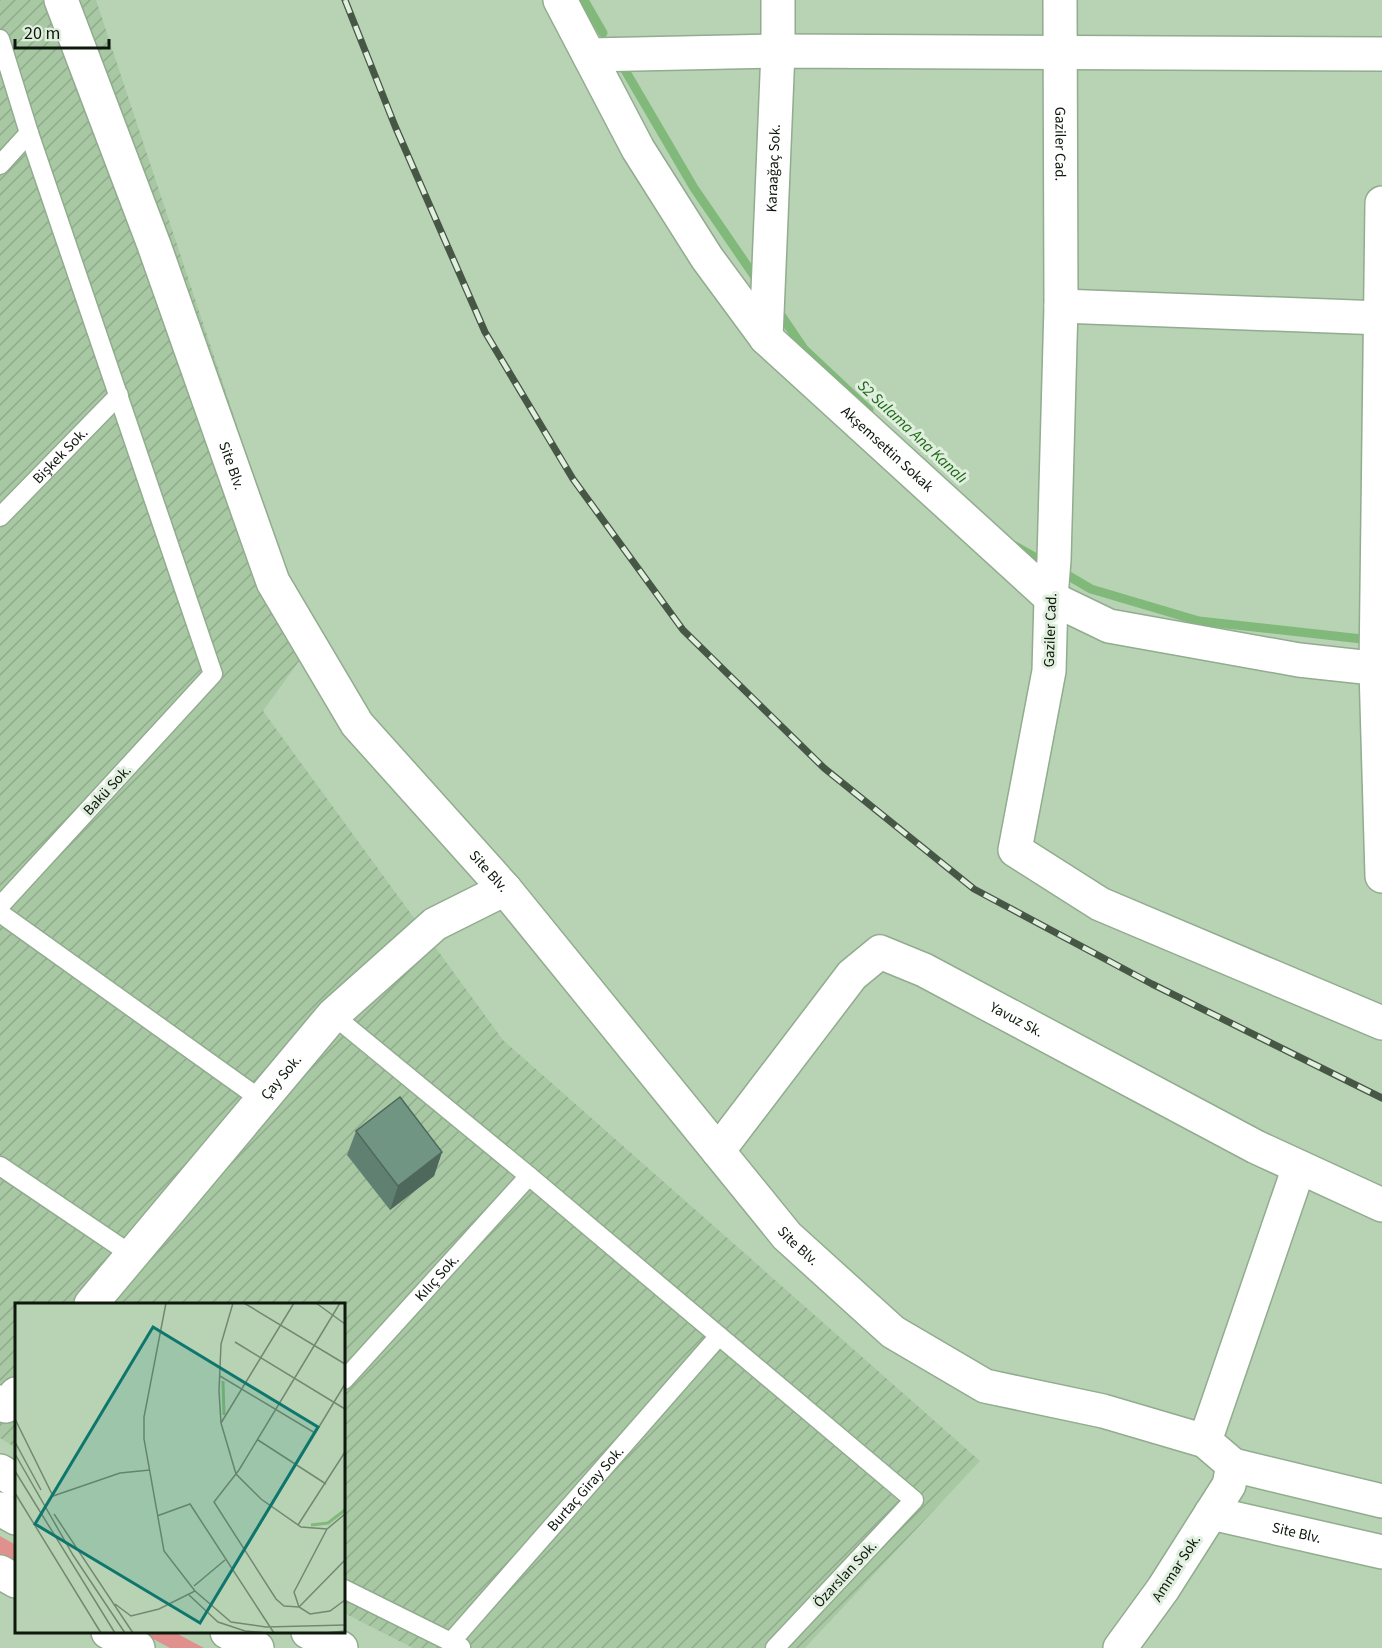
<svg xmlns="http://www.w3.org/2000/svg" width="1382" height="1648" font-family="'Source Sans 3',sans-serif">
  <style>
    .industrial { fill: url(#industrial-furrows) }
    .grass { fill: #e0918e }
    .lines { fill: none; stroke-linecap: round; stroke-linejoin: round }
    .stream { stroke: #80b97a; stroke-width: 9 }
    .lane-casing { stroke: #91ac8e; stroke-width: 21 }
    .street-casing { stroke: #91ac8e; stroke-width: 36 }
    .primary-casing { stroke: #91ac8e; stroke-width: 36 }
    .highway-casing { stroke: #91ac8e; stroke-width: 36 }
    .lane { stroke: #fff; stroke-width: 18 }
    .street { stroke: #fff; stroke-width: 33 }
    .primary { stroke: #fff; stroke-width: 33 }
    .highway { stroke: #fff; stroke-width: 33 }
    .rail-casing { stroke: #475745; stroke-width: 7 }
    .rail { stroke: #e1efdf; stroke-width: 4.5; stroke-dasharray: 14; stroke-linecap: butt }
    .wall { fill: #608171 }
    .shaded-wall { fill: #4e695c }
    .building { fill: #709683; stroke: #4e695c; stroke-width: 1.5 }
    .labels { text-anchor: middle; stroke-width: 6; stroke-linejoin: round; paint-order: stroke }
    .street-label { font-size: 15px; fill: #0e180d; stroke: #e1efdf }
    .water-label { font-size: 16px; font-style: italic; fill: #1a6815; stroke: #e1efdf }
    .inset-river { fill: none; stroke: #80b97a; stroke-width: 3 }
    .inset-road { fill: none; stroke: #738871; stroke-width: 1.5 }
    .view { fill: #0f766e; fill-opacity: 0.15; stroke: #0f766e; stroke-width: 3 }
    .inset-edge { fill: none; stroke: #0e180d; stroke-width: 3 }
  </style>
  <defs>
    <pattern id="industrial-furrows" width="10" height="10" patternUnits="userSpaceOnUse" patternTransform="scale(1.5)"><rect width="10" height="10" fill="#a8c8a4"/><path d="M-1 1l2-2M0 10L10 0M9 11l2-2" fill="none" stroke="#8fab8c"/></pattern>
  </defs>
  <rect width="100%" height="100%" fill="#b7d3b4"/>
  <path class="industrial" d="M0,0h96l214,646 -47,65 240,329 477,421 -175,187h-392l-69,-35v-309h-328v144l-16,-10z"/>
  <path class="grass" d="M0,1536l16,9v20l-16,-9z
    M140,1632h34l30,16h-34z"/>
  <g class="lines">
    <path class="stream" d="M584,0l19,33
      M622,65l72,123 63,92
      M781,315l23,34 65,61
      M1015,546l21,12
      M1062,572l29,17 108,32 172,19"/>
    <defs>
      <g id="lane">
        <path d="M0,39l29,94 184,541 -213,232"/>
        <path d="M0,165l29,-32"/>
        <path id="s1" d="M0,517l119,-122"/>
        <path d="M0,913l263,188"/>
        <path d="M333,1015l196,161 385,324 -139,148"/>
        <path d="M0,1166l132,89"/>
        <path id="s2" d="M344,1380l185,-204"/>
        <path d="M344,1589l117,58"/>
        <path id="s3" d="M451,1642l268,-306"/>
      </g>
      <g id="street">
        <path id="s4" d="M61,0l93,245 119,337 84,142 148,165 282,347 106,96 92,54 118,25 102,30 28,24 -4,20 -66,104 -43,59"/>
        <path id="s5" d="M560,0l78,149 69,109 59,80 285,260 58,28 190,34 83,9"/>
        <path id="s6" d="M1060,0l1,306 -7,254 -3,38 -2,73 -34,179 85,54 282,119"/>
        <path d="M589,55l189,-4 604,3"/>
        <path d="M1382,203l-6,466 6,207"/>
        <path d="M1061,306l321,12"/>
        <path id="s7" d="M766,338l12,-287v-51"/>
        <path id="s8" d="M718,1151l134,-176 28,-23 44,18 332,177 126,58"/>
        <path id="s9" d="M91,1304l242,-289 102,-91 70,-35"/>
        <path d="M0,1402l6,4 10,-12"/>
        <path d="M1205,1441l94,-274"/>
        <path d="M1233,1465l149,36"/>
        <path id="s10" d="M1211,1513l171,39"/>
      </g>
      <path id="primary" d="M0,1471l16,10
        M308,1632l33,16"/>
      <path id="highway" d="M0,1509l16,9
        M0,1572l16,9
        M108,1632l30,16
        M227,1632l30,16"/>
    </defs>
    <use href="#lane" class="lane-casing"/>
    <use href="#street" class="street-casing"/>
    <use href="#primary" class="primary-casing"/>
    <use href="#highway" class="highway-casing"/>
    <use href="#lane" class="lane"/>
    <use href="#street" class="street"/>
    <use href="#primary" class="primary"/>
    <use href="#highway" class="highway"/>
    <defs>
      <path id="rail" d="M345,0l50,126 90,206 88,147 110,151 141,138 150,121 178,95 230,114"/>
    </defs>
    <use href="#rail" class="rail-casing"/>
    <use href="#rail" class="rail"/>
  </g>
  <path class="wall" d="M356,1131l86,21 -8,24 -44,34 -43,-55z"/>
  <path class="shaded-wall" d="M442,1152l-8,24 -44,34 8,-24z"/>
  <path class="building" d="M400,1097l42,55 -44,34 -42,-55z"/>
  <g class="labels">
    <g class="street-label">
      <text dy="5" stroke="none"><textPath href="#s6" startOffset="144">Gaziler Cad.</textPath></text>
      <text dy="5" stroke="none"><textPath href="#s7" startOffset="170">Karaağaç Sok.</textPath></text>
      <text dy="5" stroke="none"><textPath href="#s5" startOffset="561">Akşemsettin Sokak</textPath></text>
      <text dy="5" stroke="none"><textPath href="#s1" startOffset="86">Bişkek Sok.</textPath></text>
      <text dy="5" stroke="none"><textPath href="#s4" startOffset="496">Site Blv.</textPath></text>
      <text transform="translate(1050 630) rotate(-88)" y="5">Gaziler Cad.</text>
      <text transform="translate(107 790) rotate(-47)" y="5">Bakü Sok.</text>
      <text dy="5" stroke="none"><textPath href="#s4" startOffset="982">Site Blv.</textPath></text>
      <text dy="5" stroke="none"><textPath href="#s8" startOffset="410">Yavuz Sk.</textPath></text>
      <text dy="5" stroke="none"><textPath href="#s9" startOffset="296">Çay Sok.</textPath></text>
      <text dy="5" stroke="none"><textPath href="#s4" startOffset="1468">Site Blv.</textPath></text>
      <text dy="5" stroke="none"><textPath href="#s2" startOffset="138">Kılıç Sok.</textPath></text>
      <text dy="5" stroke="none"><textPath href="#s3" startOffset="204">Burtaç Giray Sok.</textPath></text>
      <text dy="5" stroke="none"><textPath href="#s10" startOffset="88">Site Blv.</textPath></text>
      <text transform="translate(1176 1568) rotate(-57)" y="5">Ammar Sok.</text>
      <text transform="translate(845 1574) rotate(-47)" y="5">Özarslan Sok.</text>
    </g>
    <g class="water-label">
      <text transform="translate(913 431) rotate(43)" y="6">S2 Sulama Ana Kanalı</text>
    </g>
  </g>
  <g transform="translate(15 1303)">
    <rect width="330" height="330" fill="#b7d3b4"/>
    <path class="inset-river" d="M208,78l1,34M296,222l17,-2 17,-13"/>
    <path class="inset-road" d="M218,0l-12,41 -2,47 2,32 15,51 25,25 40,28 26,2 18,-15M229,0l101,61M301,0l29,21M325,0l-101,167 -25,32 62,97 8,7 15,1 46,-47M220,39l110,67M205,73l95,57M0,116l38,77 67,-23 30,-3M206,120l73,-120M243,137l68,44M0,139l26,48M0,151l58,101 52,78M0,168l100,162M0,190l86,140M39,211l79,119M142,213l33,-12 84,129M283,222l47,-73M312,226l-33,63 5,15 11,7 20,-3 15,-11M230,246l100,-165M179,283l31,-26M180,288l36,31 35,5 79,-2M174,292l29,27 27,9 23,2M100,301l16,12 28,-7 36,-18 -31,-40 -20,-112v-22l22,-114M310,330l20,-2"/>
    <path class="view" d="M138,24l165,100 -118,196 -165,-99z"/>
    <rect width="330" height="330" class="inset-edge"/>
  </g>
  <path d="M15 39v9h94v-9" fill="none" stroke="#0e180d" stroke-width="3"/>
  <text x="24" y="39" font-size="18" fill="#0e180d" stroke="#e1efdf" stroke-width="4.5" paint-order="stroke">20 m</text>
</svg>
